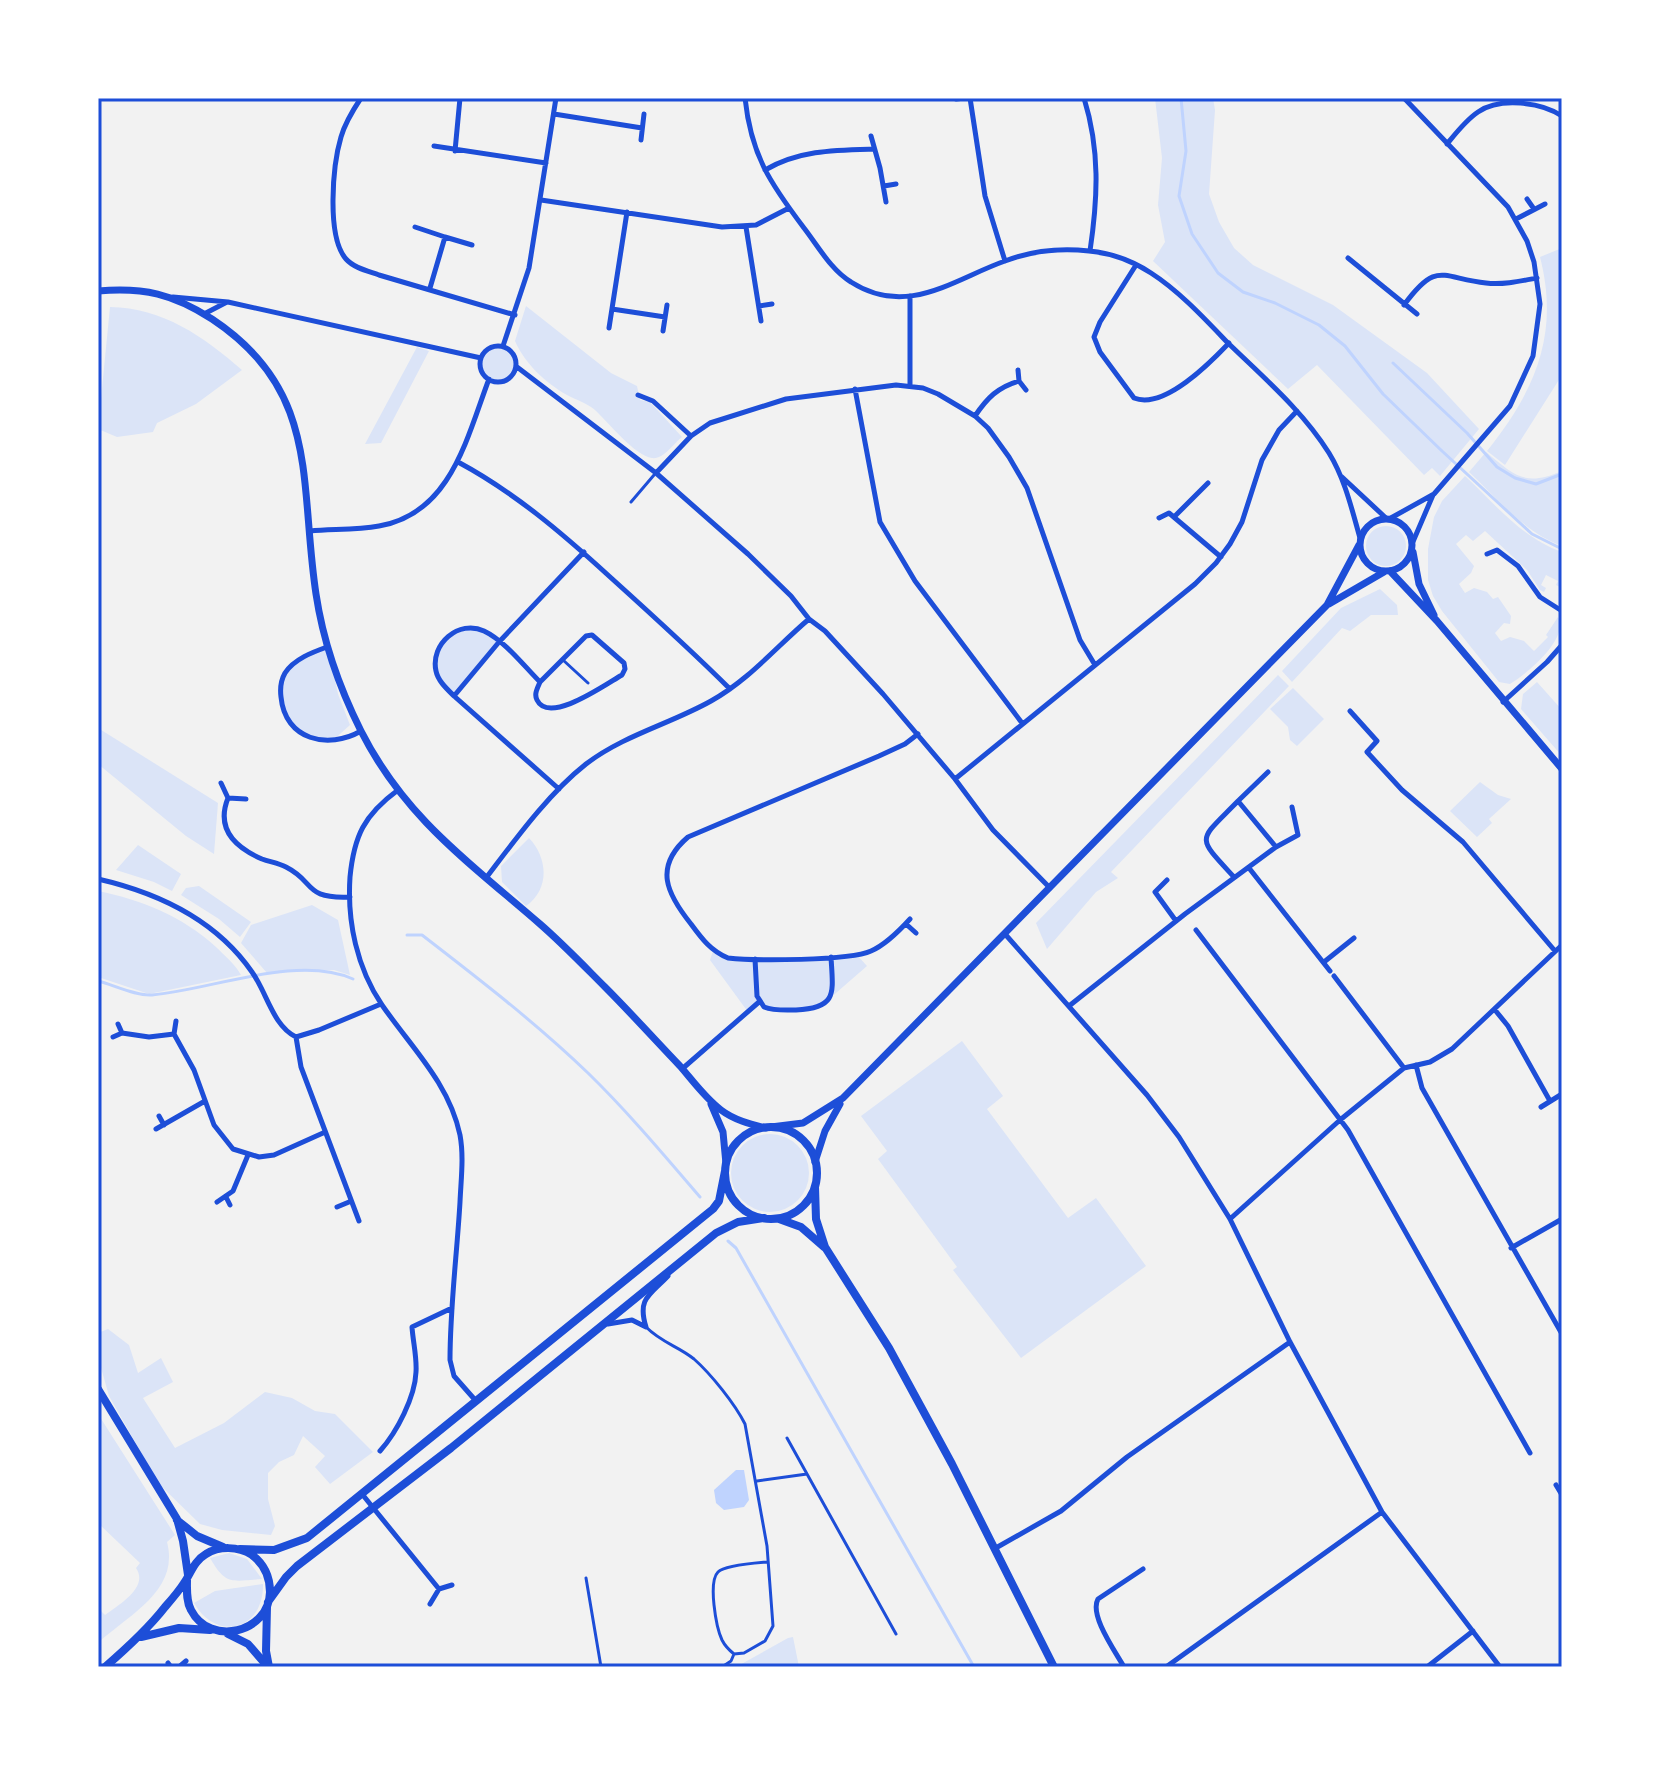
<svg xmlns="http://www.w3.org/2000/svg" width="1660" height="1765" font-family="'Times New Roman',serif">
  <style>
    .green { fill: #dbe4f7 }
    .water { fill: #bfd3fe }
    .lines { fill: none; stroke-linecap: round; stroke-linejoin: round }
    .stream { stroke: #bfd3fe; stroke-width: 3 }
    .service { stroke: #1d4ed8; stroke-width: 3 }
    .minor { stroke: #1d4ed8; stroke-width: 5 }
    .tertiary { stroke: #1d4ed8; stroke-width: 7 }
    .primary { stroke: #1d4ed8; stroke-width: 8 }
    .neatline { fill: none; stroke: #1d4ed8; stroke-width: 3 }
  </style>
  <rect width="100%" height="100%" fill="#f2f2f2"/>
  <path class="green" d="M1155,98h58l2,12 -6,84 10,28 15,26 19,17 80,40 94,68 52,56 -39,47 -8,-8 -8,7 -107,-110 -29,24 -135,-128 12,-19 -7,-37 4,-47z
    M1562,248l-3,99 3,4v24l-57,90 -18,-14c48,-60 73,-117 53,-194z
    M526,306l85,67 26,13 3,14 10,2 32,35c-8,6 -19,23 -30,21 -17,-2 -44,-36 -57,-48 -8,-7 -19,-10 -28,-15 -21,-12 -42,-31 -52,-54z
    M110,307c53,1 93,29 132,63l-46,34 -39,19 -4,9 -36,5 -19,-8z
    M480 363a18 18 0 1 1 36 0a18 18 0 1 1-36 0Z
    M417,347l12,4 -48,92 -16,1z
    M1486,452c29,24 39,35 76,19v75c-37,-13 -64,-47 -93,-74z
    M1465,476c30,28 58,63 97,76v36l-6,-3 2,-4 -12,-6 -5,10 5,3 -2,4 -4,-2 -13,-20 -42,-39 -12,10 -7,-6 -10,9 18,22 -3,7 -12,11 6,9 9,-5 13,4 6,7 5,-2 13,19 -1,8 -6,-1 -9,10 6,8 9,-4 14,4 10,10 14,-14 -2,-2 12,-18c12,21 -31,57 -48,67l-11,-2 -57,-71 -9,-15 -5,-16v-31l6,-32 8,-16z
    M1366 546a20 20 0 1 1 40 0a20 20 0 1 1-40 0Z
    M1380,589l17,16 1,10h-27l-21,16 -8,-3 -50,54 -10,-11 59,-63z
    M473,628l26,14 -45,54c-29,-33 -24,-57 19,-68z
    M328,647l10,47 12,31 -19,17 -17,-3 -26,-18 -8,-31 5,-17 10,-11z
    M1278,675l11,11 -178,186 7,6 -22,14 -49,57 -11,-26z
    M1537,682l25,28v46l-41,-47 2,-15z
    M1293,688l31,31 -27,27 -7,-6 -2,-13 -18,-18z
    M98,728l120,75 -4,51 -28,-18 -88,-72z
    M1480,782l18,13 13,4 -22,20 3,4 -15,14 -27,-26z
    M529,838c19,20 21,51 -3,68l-24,-24 -1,-16z
    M138,845l43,29 -9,17 -18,-9 -38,-12z
    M199,886l52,36 -11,15 -21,-18 -38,-24 5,-7z
    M98,891c44,9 84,25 118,56 9,9 19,17 25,28l-92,19 -51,-17z
    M312,905l26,15 12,55 -16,-5 -67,3 -26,-30 10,-18z
    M713,951l28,8 116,-4 10,11 -46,40 -43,5 -19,-9 -11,10 -38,-52z
    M962,1041l41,55 -16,13 81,109 28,-20 50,68 -125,92 -68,-88 4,-3 -79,-108 9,-8 -26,-35z
    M731 1173a39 39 0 1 1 78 0a39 39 0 1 1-78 0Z
    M108,1329l21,16 9,28 23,-15 12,24 -30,16 32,50 49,-25 41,-31 27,6 23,13 20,3 38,38 -43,32 -15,-17 10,-11 -22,-20 -9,19 -15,7 -11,11v26l7,27 -4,9 -49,-5 -22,-6 -41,-40 -50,-88 -11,-39v-24z
    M98,1414l77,121 -8,7c13,49 -39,73 -69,101v-29l3,-3 4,4c15,-11 44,-28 31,-47l4,-5 -42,-40z
    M229,1553l18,6 15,20c-30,2 -36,7 -52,-21z
    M263,1584c1,46 -46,59 -69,19l21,-12z
    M793,1637l6,30h-63l52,-29z"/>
  <path class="water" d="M736,1470h8l5,30 -5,7 -20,3 -8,-7 -2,-13z"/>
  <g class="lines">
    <path class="stream" d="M1181,98l5,53 -7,45 13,38 26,39 25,19 32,11 44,22 26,21 38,48 59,57 90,83 30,15
      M1393,363l74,70 30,34 18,11 21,6 26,-10
      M407,935h15c57,44 114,88 166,138 40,39 76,82 112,124
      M98,981c16,4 38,15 54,14 59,-5 145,-41 201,-16
      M728,1241l8,7 238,419"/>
    <path class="service" d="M631,502l23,-27
      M563,660l25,23
      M646,1327c16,16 32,19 48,32 17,15 41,45 51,65l22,122 6,80 -8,15 -21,12 -10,1c-5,-4 -9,-8 -12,-14 -6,-13 -14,-58 -4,-68 7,-7 38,-9 49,-10
      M787,1438l109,196
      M757,1481l50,-7
      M586,1578l15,89
      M722,1667l9,-6 3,-7"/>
    <path class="minor" d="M361,98c-8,12 -16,25 -20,39 -8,27 -15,99 5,122 8,9 22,12 33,16l136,40
      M745,98c6,57 25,85 59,130 14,18 27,42 47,54 56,36 103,-3 154,-21 26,-10 56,-13 84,-10 21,2 44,10 62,22 28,18 53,45 76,69 36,35 75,68 102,111 16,26 23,57 31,85
      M970,98l15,98 20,65
      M1084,98c16,52 14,99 6,153
      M956,99l9,-1
      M554,114l88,14
      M871,136l9,32 6,34
      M641,140l3,-26
      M1447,144c9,-11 19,-24 31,-32 22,-15 63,-10 84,4
      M434,146l112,17
      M455,151l5,-53
      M765,170c34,-20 70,-20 109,-21
      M884,186l12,-2
      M1527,199l7,10
      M541,200l181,27 34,-2 33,-17
      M1516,219l29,-15
      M415,227l30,10
      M746,227l15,94
      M1348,258l69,56
      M1136,265l-36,57 -6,15 6,15 34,46c30,12 76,-35 95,-55
      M430,288l15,-51 27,8
      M173,297l55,5 253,56
      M1404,305c33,-45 37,-27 82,-22 17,2 35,-2 51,-5
      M759,306l13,-2
      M612,309l53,8
      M204,314l23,-12
      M609,328l18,-116
      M663,331l4,-26
      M480 364a18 18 0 1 1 36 0a18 18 0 1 1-36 0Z
      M503,346l26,-78 27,-170
      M517,367l139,106 92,81 43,42 18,23 16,12 58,63 72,85 38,51 57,58
      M1018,370l1,11 7,9
      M910,385v-89
      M855,389l25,133 35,59 107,142
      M638,395l15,6 38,35
      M975,416c12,-18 23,-29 44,-35
      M458,462c56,30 104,71 151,114 41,37 82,74 121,113
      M656,473l35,-37 19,-13 76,-24 110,-14 27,3 15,6 37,22 13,12 21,29 18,31 53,152 15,25
      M1342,477l45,42
      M1174,517l34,-34
      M1159,518l10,-5 52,44
      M1389,519l45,-25 76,-88 23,-50 7,-52 -6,-42 -7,-21 -19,-34 -104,-109
      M310,531c23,-2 46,-1 69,-5 72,-12 88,-89 110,-147
      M1412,544l21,-49
      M1487,554l10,-4 21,16 22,31 22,14
      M592,635l32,28 1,6 -3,6c-16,9 -73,50 -85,25 -3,-6 0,-11 3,-18l46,-46z
      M327,647c-14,5 -33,12 -42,26 -4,7 -5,16 -4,24 4,43 47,53 80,34
      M454,696c-7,-7 -16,-15 -18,-25 -6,-27 23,-52 48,-40 21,10 40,35 56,51
      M1503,702l44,-40 15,-17
      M1350,711l27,30 -10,11 35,38 61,52 92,109
      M955,779l240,-195 21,-21 14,-19 12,-22 20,-62 17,-30 18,-19
      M221,783l7,15c-12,30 6,49 34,61 8,3 16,4 24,8 30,15 17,32 64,30
      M559,789l-105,-93 45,-54 85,-90
      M398,790c-34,25 -44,46 -48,87 -3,45 7,91 32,128 29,42 67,78 78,130 4,22 1,44 0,67 -3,52 -10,105 -10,158l4,16 22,25
      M228,798l18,1
      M1238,801l30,-29
      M1249,868l81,103
      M1234,877c-39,-42 -36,-35 4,-76l38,46
      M486,878c29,-38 62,-84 100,-114 38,-29 84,-40 125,-63 38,-21 66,-55 98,-82
      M98,879c61,14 118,41 154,93 15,21 21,54 44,65l23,-7 62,-26
      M1167,880l-12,12 21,29
      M910,919c-10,11 -25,26 -39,32 -22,10 -117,10 -143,7 -17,-7 -26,-19 -37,-34 -24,-30 -38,-57 -3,-87l191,-81 26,-12 13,-10
      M906,924l10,9
      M1196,930l152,200 182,323
      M1005,934l142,161 32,42 51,82 60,123 92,170 118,155
      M755,959l2,37 7,11c10,4 20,3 32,3 42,-2 37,-17 35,-53
      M1324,962l30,-24
      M1334,976l70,92
      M1069,1006l116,-92 91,-67 22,-12 -6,-28
      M1495,1010l13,16 42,75
      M176,1021l-2,13 20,36 20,55 19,24 26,8 15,-2 49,-22
      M118,1024l4,9
      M113,1037l9,-4 27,4 25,-3
      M296,1037l5,30 58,154
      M1416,1065l6,23 140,246
      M682,1069l77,-67
      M1541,1107l21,-13
      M159,1116l5,9
      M156,1129l49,-28
      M226,1197l4,8
      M217,1202l16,-11 15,-36
      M337,1207l12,-5
      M1230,1219l110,-99 64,-52 26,-6 22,-13 110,-104
      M1511,1248l51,-29
      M608,1324l24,-4 14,7c-9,-29 4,-32 22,-51
      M380,1451c17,-19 35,-54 36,-79 1,-15 -3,-30 -4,-45l40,-19
      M1556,1485l6,10
      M362,1494l77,95
      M994,1549l67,-38 66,-54 163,-115
      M430,1604l9,-15 13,-4
      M168,1663l3,4
      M179,1667l7,-6
      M1124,1667c-9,-16 -35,-52 -26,-68l45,-30
      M1166,1667l216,-155
      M1427,1667l46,-36"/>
    <path class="tertiary" d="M98,291c46,-4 75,3 114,28 109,72 87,164 104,275 7,47 24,95 45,137 44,87 109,132 179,193 23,20 44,42 65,63 26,26 50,53 75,79 13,15 25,32 41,44 13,10 29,14 45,18
      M1360 545a26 26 0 1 1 52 0a26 26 0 1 1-52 0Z
      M1413,552l6,32 15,31
      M1390,571l47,50 125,148
      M1329,604l55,-32
      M711,1104l12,28 3,32
      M771,1127l32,-4 40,-25 484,-493 32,-60
      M815,1162l10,-31 15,-27"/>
    <path class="primary" d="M725 1173a46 46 0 1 1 92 0a46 46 0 1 1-92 0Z
      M815,1187l1,32 9,28 64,101 63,116 102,203
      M779,1219l22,8 23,20
      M98,1389l79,130 6,22 5,34
      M177,1520l20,16 26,11
      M240,1549l34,1 33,-12 406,-329 6,-8 6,-30
      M268,1602l18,-25 11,-11 154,-118 265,-215 22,-11 26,-4
      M267,1607l-1,44 3,16
      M228,1634l20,10 20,23
      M141,1637l38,-9 31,2
      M105,1667c22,-19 42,-37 60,-60 7,-8 14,-16 19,-24 7,-10 10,-22 22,-29 13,-8 32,-8 46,1 12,9 18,22 18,37 -1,41 -60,55 -79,18 -5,-9 -4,-20 -4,-30"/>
  </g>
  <rect width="1660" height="1765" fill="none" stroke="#ffffff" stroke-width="200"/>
  <rect x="100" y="100" width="1460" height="1565" class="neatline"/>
</svg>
